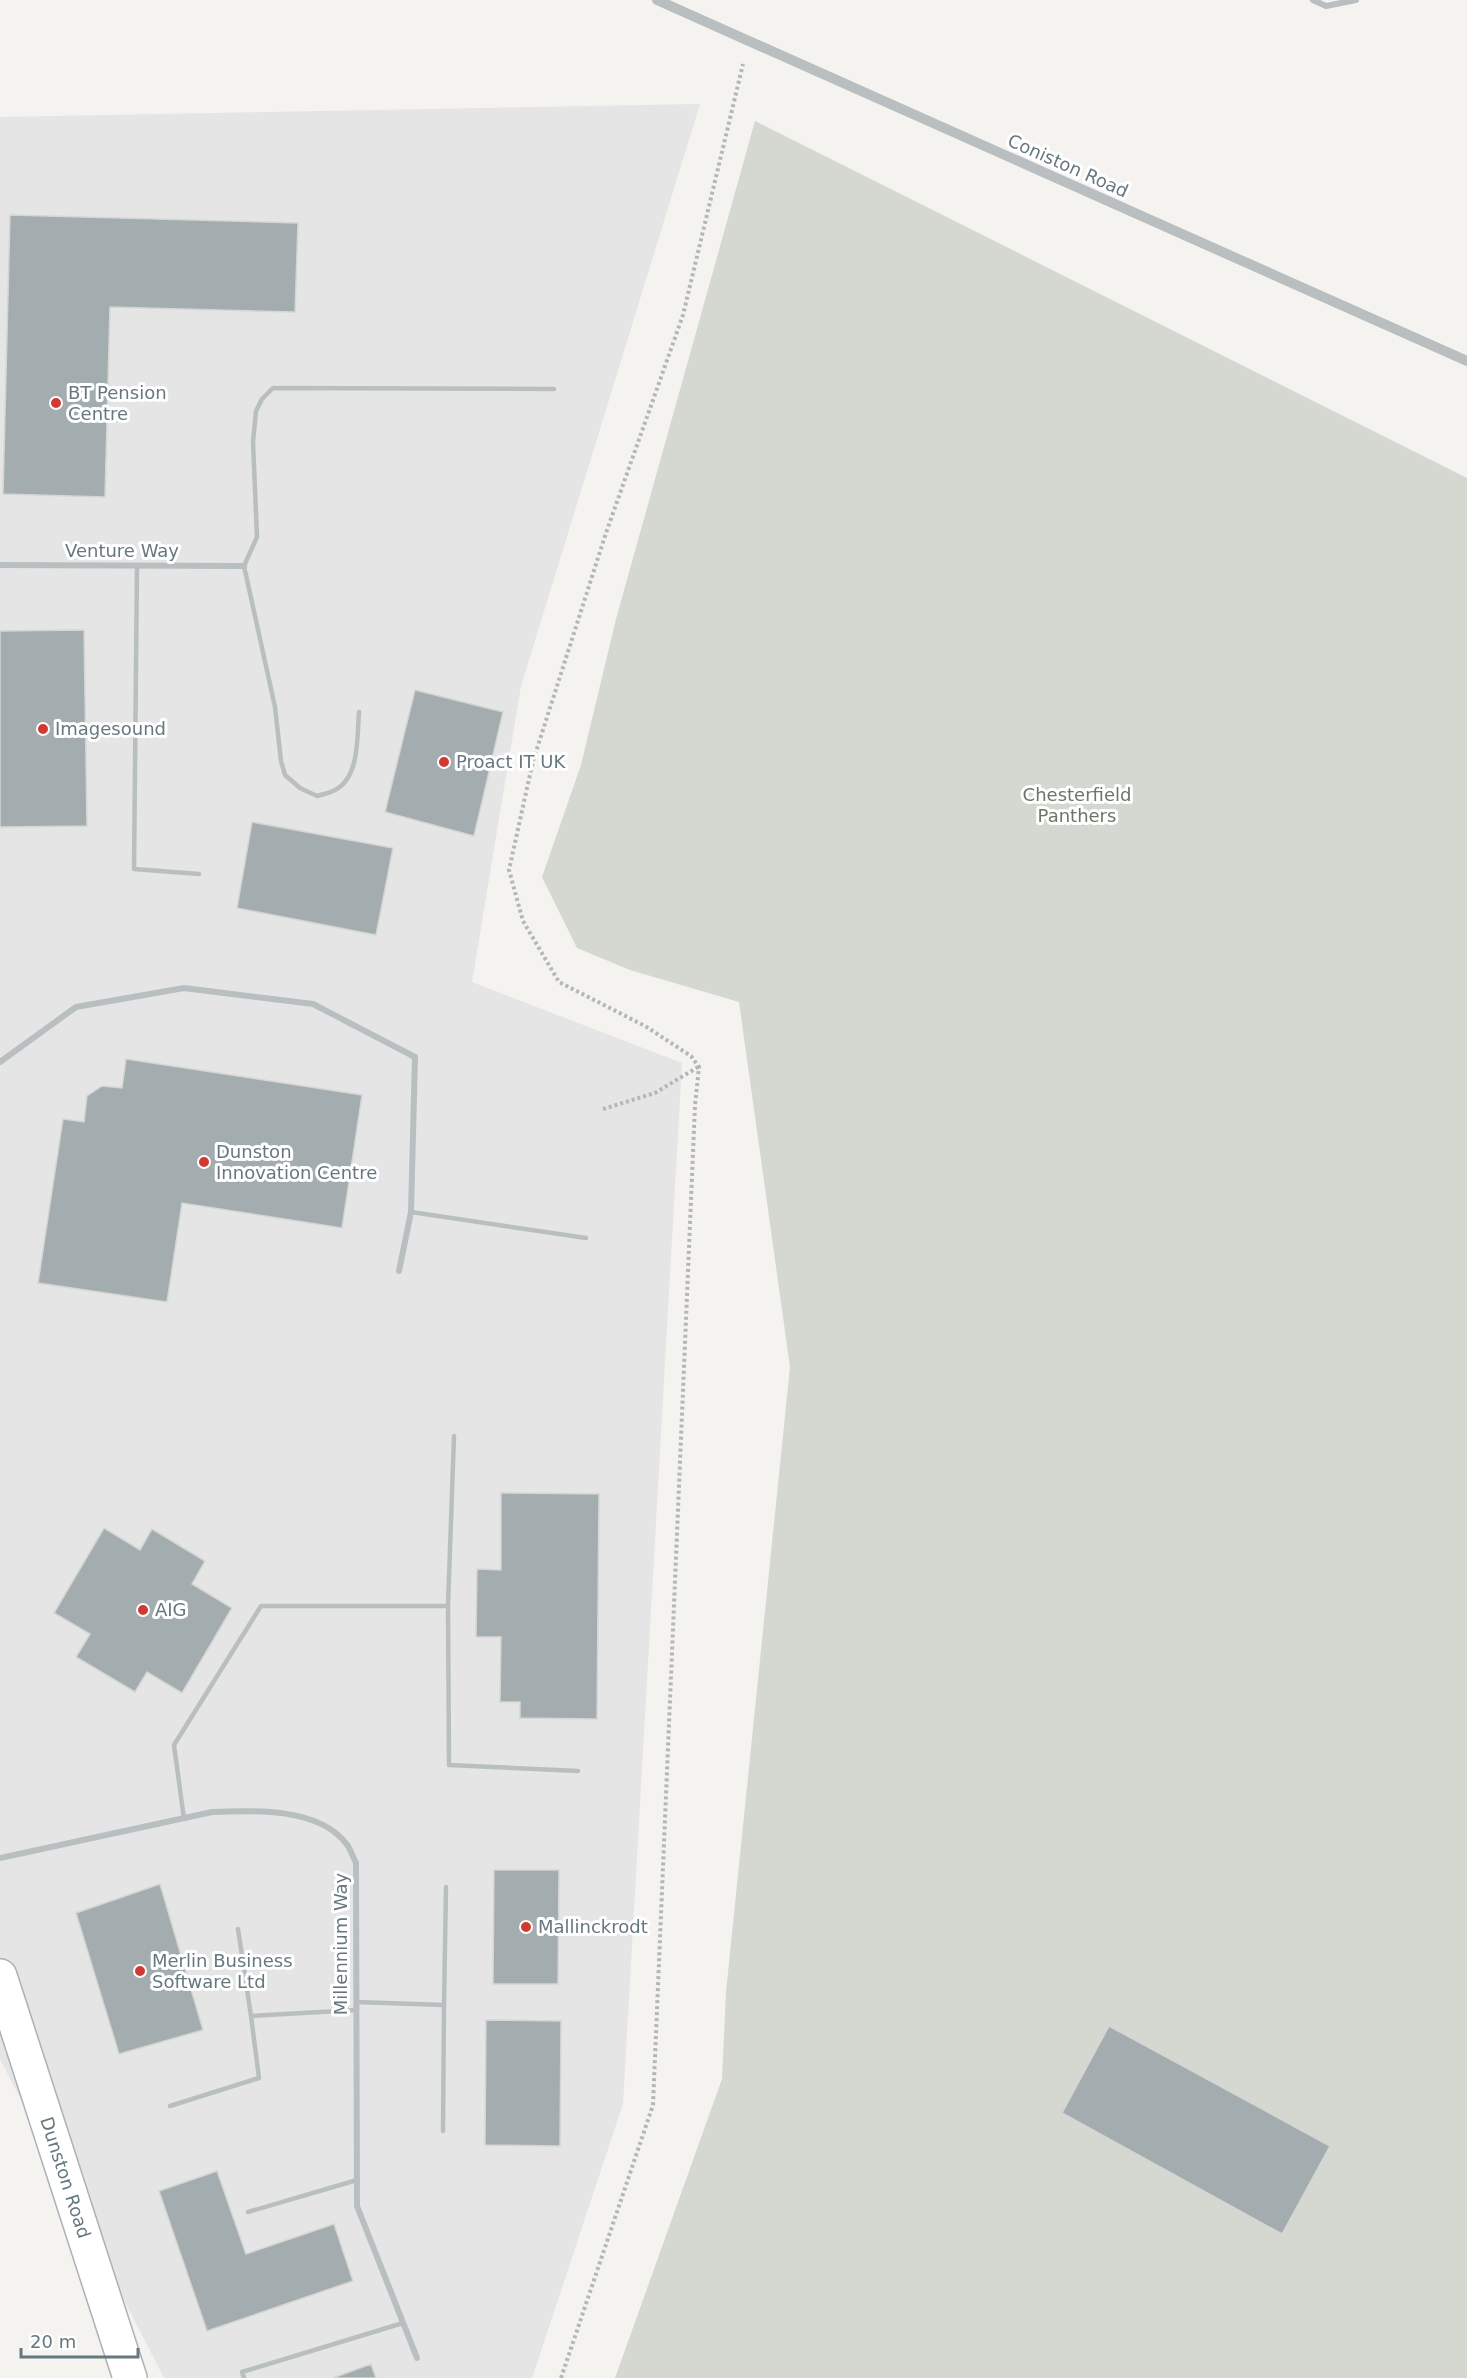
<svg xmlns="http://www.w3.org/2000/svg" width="1467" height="2378" font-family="'DejaVu Sans',sans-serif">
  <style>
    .built { fill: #e4e5e4 }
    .green { fill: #d4d8d0 }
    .building { fill: #a3acaf; stroke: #d5d5d3; stroke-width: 1.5 }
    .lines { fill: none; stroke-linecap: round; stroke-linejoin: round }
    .secondary-casing { stroke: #abb2b5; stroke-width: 36 }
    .path { stroke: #b3b7b8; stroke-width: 4; stroke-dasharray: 3 3; stroke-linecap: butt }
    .service { stroke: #b9bec0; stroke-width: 4.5 }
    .minor { stroke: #b9bec0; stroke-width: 6 }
    .tertiary { stroke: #b9bec0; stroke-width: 10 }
    .secondary { stroke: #fff; stroke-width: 33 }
    .poi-dot { fill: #d13933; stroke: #fff; stroke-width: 2 }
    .labels { text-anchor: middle; stroke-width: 6; stroke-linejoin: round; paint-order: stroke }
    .street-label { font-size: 18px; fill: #66787e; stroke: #fff }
    .poi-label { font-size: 18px; fill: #66787e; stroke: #fff; text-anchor: start }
    .park-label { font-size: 18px; fill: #6b7664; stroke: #fff }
  </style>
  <rect width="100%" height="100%" fill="#f4f3f0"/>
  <path class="built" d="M700,104l-179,582 -49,296 210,81 -59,1041 -91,274h-368l-164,-319v-1942z"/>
  <path class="green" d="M755,121l712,357v1900h-852l107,-299 4,-87 64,-625 -51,-365 -109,-32 -53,-22 -35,-71 39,-112 35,-146z"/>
  <path class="building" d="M10,215l288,8 -3,89 -185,-5 -5,190 -102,-3z
    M84,630l3,196 -87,1v-196z
    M415,690l88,22 -29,124 -89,-24z
    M252,822l141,26 -17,87 -139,-27z
    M126,1059l236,36 -20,133 -160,-25 -15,99 -129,-19 25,-164 21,3 3,-26 15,-10 20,2z
    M501,1493l98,1 -2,225 -77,-1v-16h-20l1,-65h-25l1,-68 24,1z
    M104,1528l36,22 12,-21 53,32 -13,23 40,24 -50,85 -35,-21 -12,20 -59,-35 14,-23 -36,-21z
    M494,1870h65l-1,114h-65z
    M160,1884l43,146 -84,24 -43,-141z
    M486,2020l75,1 -1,125 -75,-1z
    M1109,2026l221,120 -48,88 -220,-121z
    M217,2171l29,83 88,-30 19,57 -146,50 -48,-140z
    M371,2364l5,14h-43z"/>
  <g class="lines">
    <defs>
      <g id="secondary">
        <path id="s1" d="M0,1976l130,402"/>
      </g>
    </defs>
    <use href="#secondary" class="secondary-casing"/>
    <path class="path" d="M603,1109l52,-16 43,-26
      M561,2378l92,-273 42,-1000 4,-38 -8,-11 -46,-30 -86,-44 -36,-61 -14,-51 24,-109 73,-228 77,-218 60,-251"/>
    <path class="service" d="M137,566l-3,303 65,5
      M359,712c-2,24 1,65 -24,78 -5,3 -12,4 -18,6l-17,-8 -15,-13 -4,-14 -6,-54 -31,-141 13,-29 -4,-95 3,-31 6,-12 11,-11 281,1
      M411,1212l175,26
      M448,1606l6,-170
      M184,1819l-10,-74 87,-139h187l1,159 129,6
      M238,1929l13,87 105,-6
      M356,2002l88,3 -1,126
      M444,2005l2,-118
      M170,2106l89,-28 -8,-62
      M248,2212l109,-32
      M244,2378l-2,-6 161,-49"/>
    <path class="minor" d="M1313,0l13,6 30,-6
      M0,565l244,1
      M0,1062l76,-55 108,-19 129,16 102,53 -4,155 -12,59
      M0,1858l212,-46c41,-2 109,-5 136,34 3,5 5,11 8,17l1,343 60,152"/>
    <path class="tertiary" d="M657,0l810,361"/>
    <use href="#secondary" class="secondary"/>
  </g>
  <g class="poi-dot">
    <circle cx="56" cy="403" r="6"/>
    <circle cx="43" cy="729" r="6"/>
    <circle cx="444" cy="762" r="6"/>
    <circle cx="204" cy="1162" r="6"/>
    <circle cx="143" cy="1610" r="6"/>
    <circle cx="526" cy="1927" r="6"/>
    <circle cx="140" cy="1971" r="6"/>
  </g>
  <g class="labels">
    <g class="street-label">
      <text transform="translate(1068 166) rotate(24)" y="6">Coniston Road</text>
      <text x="122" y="557">Venture Way</text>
      <text transform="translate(341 1944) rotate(-90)" y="6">Millennium Way</text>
      <text dy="6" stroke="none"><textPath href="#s1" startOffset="212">Dunston Road</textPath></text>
    </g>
    <g class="poi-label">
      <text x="68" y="399">BT Pension<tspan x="68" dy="21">Centre</tspan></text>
      <text x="55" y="735">Imagesound</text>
      <text x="456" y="768">Proact IT UK</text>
      <text x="216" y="1158">Dunston<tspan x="216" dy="21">Innovation Centre</tspan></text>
      <text x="155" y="1616">AIG</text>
      <text x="538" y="1933">Mallinckrodt</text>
      <text x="152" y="1967">Merlin Business<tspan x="152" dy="21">Software Ltd</tspan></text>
    </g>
    <g class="park-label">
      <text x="1077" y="801">Chesterfield<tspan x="1077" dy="21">Panthers</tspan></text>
    </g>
  </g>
  <path d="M21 2348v9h117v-9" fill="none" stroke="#66787e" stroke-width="3"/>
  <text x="30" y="2348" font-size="18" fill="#66787e" stroke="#ffffff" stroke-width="4.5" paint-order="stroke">20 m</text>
</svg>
